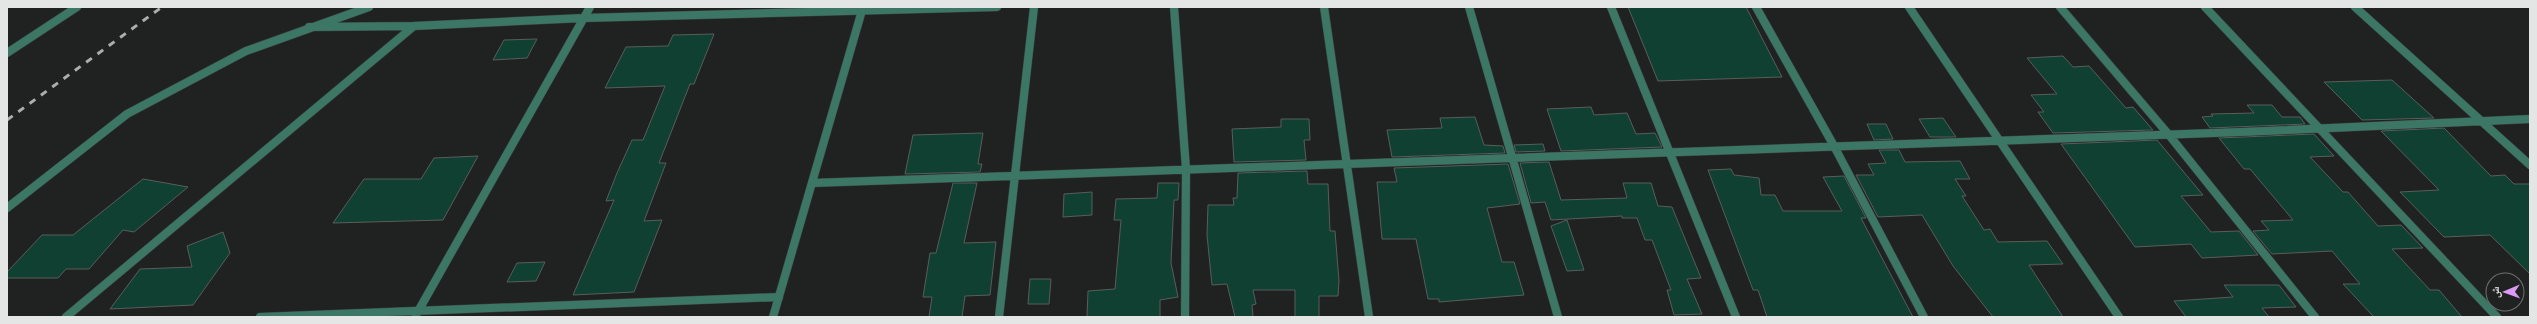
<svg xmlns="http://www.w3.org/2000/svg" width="2537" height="324" font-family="'Varela Round','Noto Naskh Arabic',sans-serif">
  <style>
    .building { fill: #0f4032; stroke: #595d5b }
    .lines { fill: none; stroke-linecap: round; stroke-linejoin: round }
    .minor-casing { stroke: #3a3d3c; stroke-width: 9 }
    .tertiary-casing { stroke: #3a3d3c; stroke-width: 9 }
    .minor { stroke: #3b7764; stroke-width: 8 }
    .tertiary { stroke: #3b7764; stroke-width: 8 }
    .rail { stroke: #abaead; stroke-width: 3; stroke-dasharray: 7 7; stroke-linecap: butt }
  </style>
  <rect width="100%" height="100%" fill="#1f2221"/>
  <path class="building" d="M1628,7h118l36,70 -124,4z
    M714,34l-20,50h-4l-31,79h7l-22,58 18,-1 -28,72 -61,3 41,-95 -8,1 11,-28 15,-33h11l22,-54 -60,2 21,-41 42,-1 5,-11z
    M537,39l-10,19 -34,2 11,-20z
    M2063,56l10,11 16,-1 37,42 7,-1 20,23 -100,3 -15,-21h6l-13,-17 26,-1 -30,-36z
    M2392,80l42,38 -72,2 -38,-38z
    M2247,105h25l10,12h18l5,7 -95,4 -8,-11 11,-1 -2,-2 43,-1z
    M1591,107l3,8 33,-2 9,21 19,-1 7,14 -101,4 -14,-42z
    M1475,117l9,28 19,1 2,7 -113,4 -5,-27 55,-2 -2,-10z
    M1943,118l13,19h-26l-11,-18z
    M1281,119h28l1,21h-6l2,20 -72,2 -2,-33 49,-2z
    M1867,124h19l7,15 -19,1z
    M2444,128l47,48 14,-1 9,9h16v90l-40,-39 -46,2 -44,-45 39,-2 -58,-59z
    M983,133l-5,31h4l-2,8 -75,2 8,-39z
    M2314,134l20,22 -24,1 33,35h5l30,34 23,-1 22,23 -31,1 38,41h9l23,27h-88l-31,-33h17l-28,-33 -60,3 -19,-23 16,-1 -8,-9 32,-1 -43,-51h-6l-25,-31z
    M2157,140l46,55 -22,1 30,36 28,-1 19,24 -56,3 -11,-14 -56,3 -74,-103z
    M1543,144l2,7 -29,1 -2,-7z
    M1879,150h20l6,12 55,-1 10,18h-15l11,17h-4l22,34 6,-1 8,13 49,-1 16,23 -34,1 34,52h-70l-40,-51 -31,-51 -44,2 -22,-42h18l-6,-11 18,-1z
    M478,156l-35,64 -110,3 31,-44h57l13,-21z
    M1549,162l12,38 66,-2 -4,-15h28l7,23 14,1 29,71 -14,1 15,35 -28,1 -7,-25h4l-19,-50h-7l-8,-22h-15v-2l-71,4 -6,-18 -14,1 -11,-40z
    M1508,164l12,40 -33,4 15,54h12l10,33 -85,7v-3h-11l-12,-60h-34l-5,-57h20l-3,-14z
    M1731,169l3,6 25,3 2,17h14l8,16h59l-19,-34 21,-1 22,42h-5l52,99h-146l-9,-27h-5l-45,-120z
    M1307,171l1,13h20l2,47h5l4,50 -1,15h-19v21h-24v-27h-42l3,14 -4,1 1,12h-18l-8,-33 -15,1 -5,-50 1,-30h26l-1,-7h4l1,-25z
    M143,179l45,8 -54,45 -11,-2 -34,39h-23l-8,9h-51v-6l35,-37h31z
    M953,183h24l-13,60 32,-1 -6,53 -25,1 -3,21h-33l3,-20h-9l7,-44h6z
    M1158,183h21l-1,17h-4l-3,63 7,34 -18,3v17h-73l1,-26 27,-2 6,-69h-7l2,-21 41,-1z
    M1092,192v23l-29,2 1,-23z
    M1567,220l17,50 -17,1 -16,-45z
    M223,232l7,21 -37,52 -83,4 30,-40 52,-2 -5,-21z
    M545,262l-9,19 -29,1 10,-19z
    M1030,279h21l-2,25h-21z
    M2224,285h55l17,22 -34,1 7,9h-83l-12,-16 59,-4z"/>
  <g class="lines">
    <defs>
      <path id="minor" d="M1174,7l12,162 -1,148
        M1324,7l45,310
        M1469,7l89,310
        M1611,7l125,310
        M1756,7l78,139 90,171
        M1909,7l210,310
        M2060,7l109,128 146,182
        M2205,7l292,310
        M2355,7l175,158
        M309,27l105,-1 169,-8 414,-11
        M7,53l70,-46
        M812,183l1429,-51 289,-13
        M7,208l120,-94 119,-63 123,-44
        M416,315l174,-308
        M66,317l348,-291
        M260,317l519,-20
        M999,317l35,-310"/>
      <path id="tertiary" d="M773,317l90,-310"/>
    </defs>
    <use href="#minor" class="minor-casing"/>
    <use href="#tertiary" class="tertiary-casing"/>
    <use href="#minor" class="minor"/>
    <use href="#tertiary" class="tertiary"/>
    <path class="rail" d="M7,120l155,-113"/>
  </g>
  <rect width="2537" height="324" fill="none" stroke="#e3e6e5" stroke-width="16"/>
  <g transform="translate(2505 292) rotate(268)"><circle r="19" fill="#1f2221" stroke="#6d706f"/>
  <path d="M0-3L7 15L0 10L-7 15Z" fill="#da9af6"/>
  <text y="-6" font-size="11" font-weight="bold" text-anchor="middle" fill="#e3e6e5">ش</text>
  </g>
</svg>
